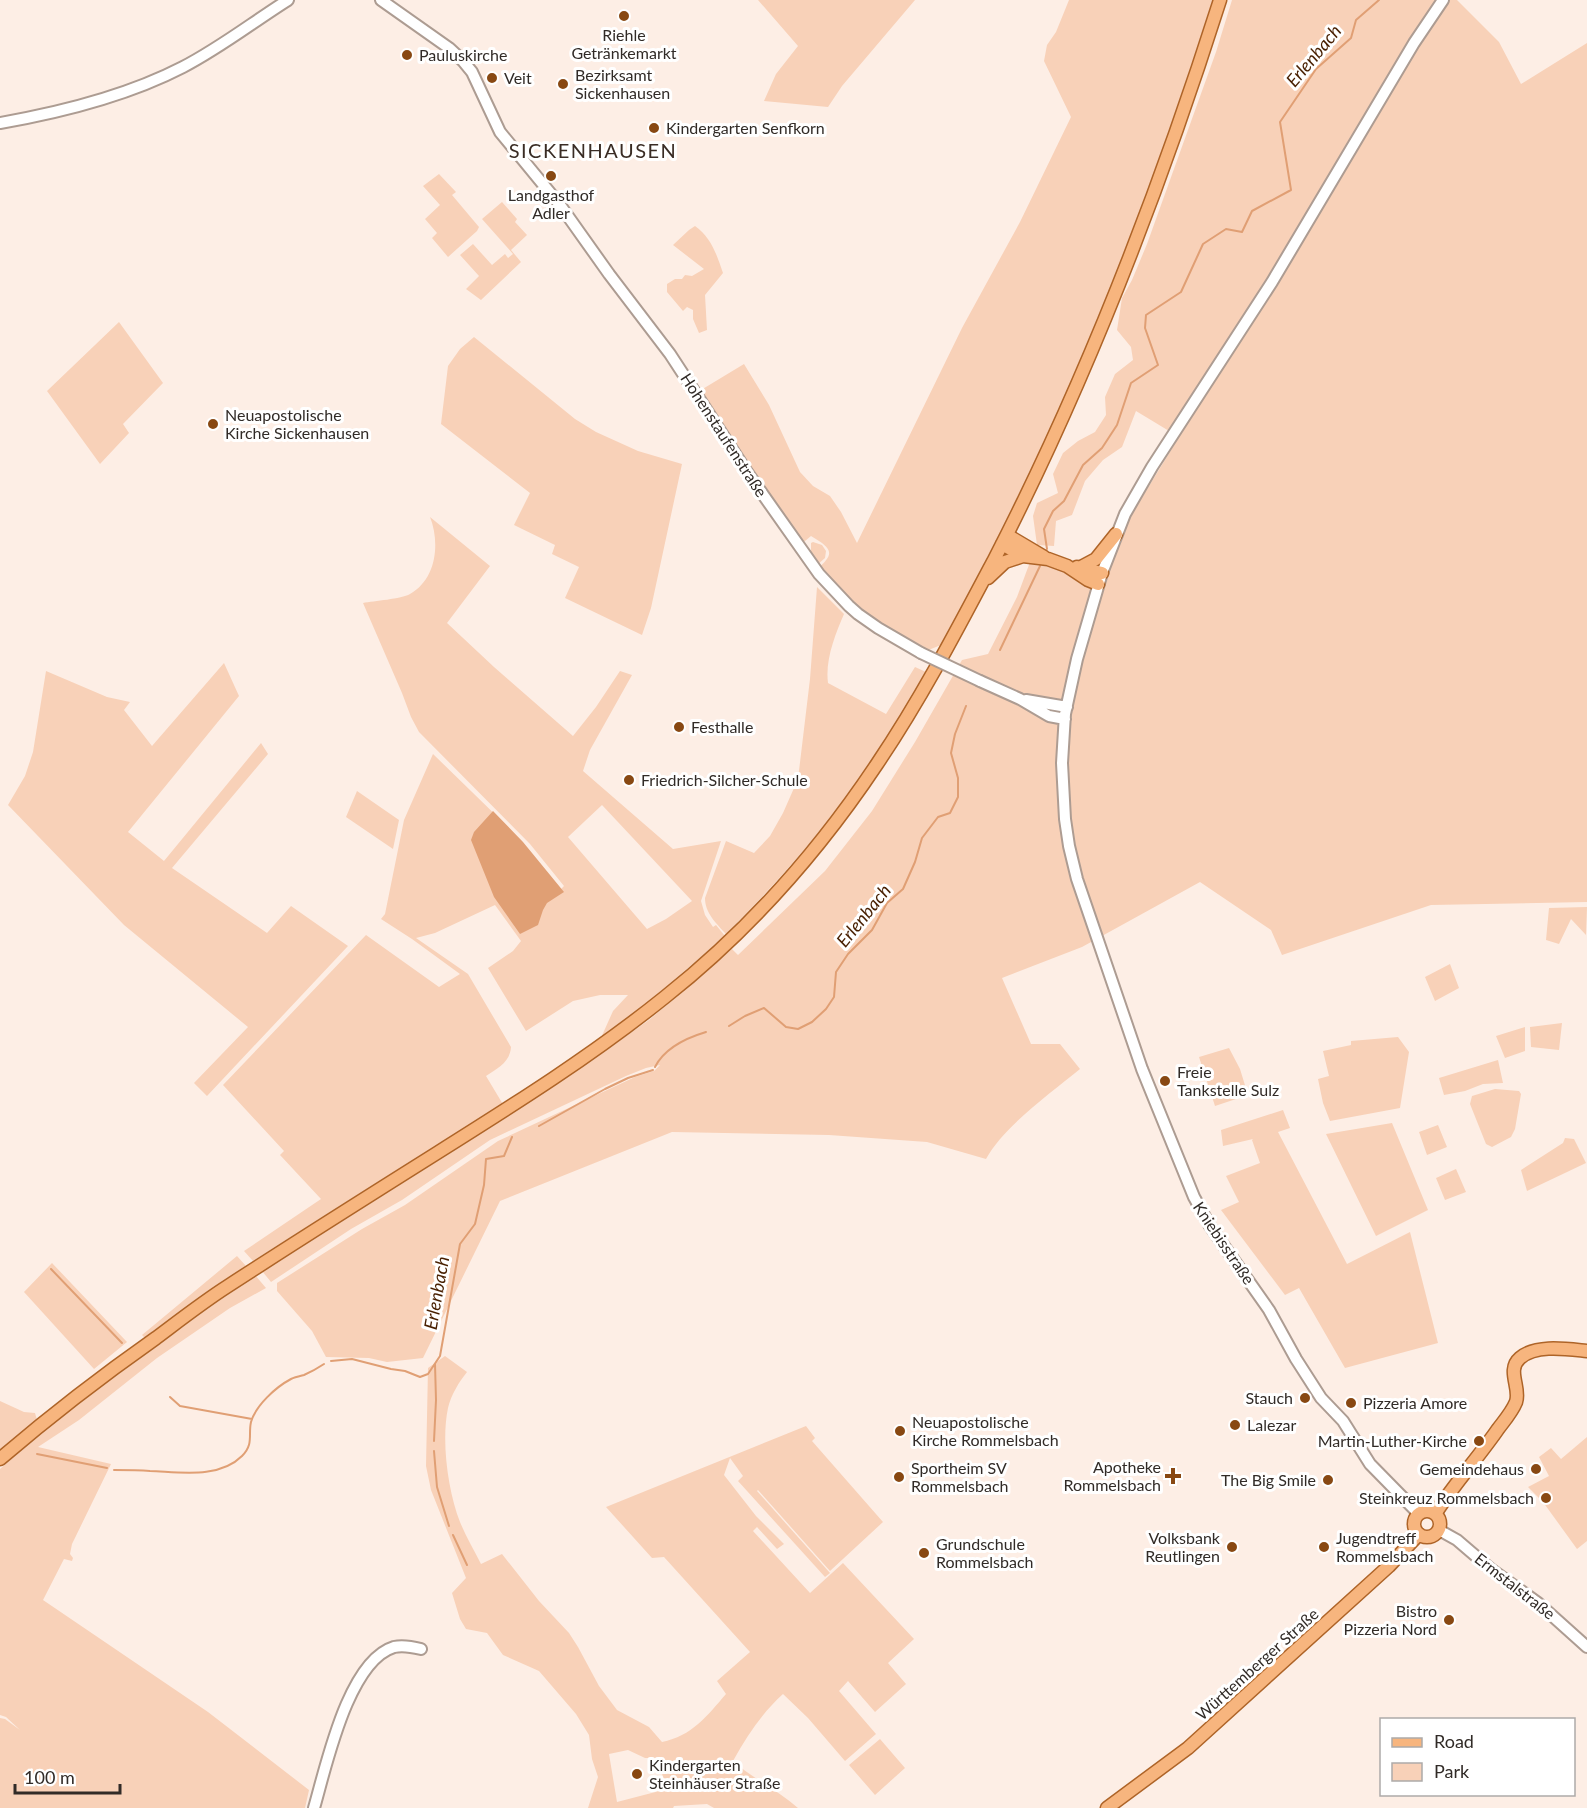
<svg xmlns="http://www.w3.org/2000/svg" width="1587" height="1808" font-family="Lato,sans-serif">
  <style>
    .green { fill: #f8d1b8; fill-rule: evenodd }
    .water { fill: #e09f74 }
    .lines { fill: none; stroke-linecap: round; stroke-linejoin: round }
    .stream { stroke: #e09f74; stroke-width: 2 }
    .minor-casing { stroke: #ad9c92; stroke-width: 14 }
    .major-casing { stroke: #ae6428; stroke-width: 15 }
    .minor { stroke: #fff; stroke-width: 10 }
    .major { stroke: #f7b57e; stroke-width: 12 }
    .minor-bridge-casing { stroke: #ad9c92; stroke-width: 14; stroke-linecap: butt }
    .minor-bridge { stroke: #fff; stroke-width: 10 }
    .poi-dot { fill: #884812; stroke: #fff; stroke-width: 2 }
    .labels { text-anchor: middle; stroke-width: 6; stroke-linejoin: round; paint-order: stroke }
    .poi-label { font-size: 16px; fill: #312b27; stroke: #fff; text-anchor: start }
    .street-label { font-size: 16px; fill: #312b27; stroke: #fff }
    .water-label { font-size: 18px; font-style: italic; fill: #481f00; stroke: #fff }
    .quarter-label { font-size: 20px; letter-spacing: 1.5px; fill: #3a2c24; stroke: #fff }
  </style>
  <rect width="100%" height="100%" fill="#fdeee5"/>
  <path class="green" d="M758,0h157l-73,86 -14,21 -64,-6 12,-27 22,-28z
    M1069,0h151l-124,343 -145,298 -30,12 -32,-18 -73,-65c21,-17 15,-22 -5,-34l-12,10 -52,-74 -46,-82 43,-26 25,41 31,67 13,14 17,10 11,16 16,31 105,-215 58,-106 51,-105 -27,-56 3,-16 9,-13z
    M1232,0h225l42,42 22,42 66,-41v859l-156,3 -149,50 -11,-25 -71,-48 -118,65 -80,31 29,66h29l20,25c-29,24 -76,57 -94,90l-59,-17 -98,-7 -157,-3 -172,69 -77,157 -36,4 -18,-4 -43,-1 -14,-26 -35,-40v-8l85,-54 43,-24 93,-64 137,-64 19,-6 6,-6 -14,3 -20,8 -136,64 -88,60 -51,29 -80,53 -9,-11 330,-211 57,-40 83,-71 6,6 87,-84 47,-60 43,-69 47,-82 26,-6 29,-57 16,-43 61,28 22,-48 22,-30 41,-67 -43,-26 -14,36 -19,13 -18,21 -13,34 -16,6 -2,25 -17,-1 -4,-29 4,-13 21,-10 -5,-19 10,-21 15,-12 17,-9 11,-17 -1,-18 10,-23 18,-14 -2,-13 -14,-17 5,-32 10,-18 15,-36 69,-192z
    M439,174l17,18 -4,3 27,32 -2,4 -29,26 -16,-19 5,-5 -12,-14 15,-14 -17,-19z
    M502,202l15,17 -2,3 12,13 -16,15 10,12 -40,38 -15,-11 13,-13 -19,-21 13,-11 19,21 13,-11 3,4 5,-4 -31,-35z
    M695,226c16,11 22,29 28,47l-18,22 2,35 -8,3 -6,-14v-9l-6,-3 -4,4 -16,-19v-8l8,-5h7l3,-4 7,1 12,-7 -31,-24 16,-15z
    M119,322l44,61 -40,41 6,9 -29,31 -53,-73z
    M474,337l101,82 21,13 42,19 44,13 -31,144 -9,27 -77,-37 14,-31 -27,-13 3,-9 -41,-20 16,-32 -89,-69 7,-58 12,-17z
    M430,517l60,49 -43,57 47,44 79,69 23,-29 24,-36 12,4 -42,75 -7,21 90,78 48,-8 -20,60 4,14 8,12 3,-2 9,11 -87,75 -38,29 13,-29 15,-16h-28l-27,6 -47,30 -38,-63 25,-17 8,-10 -26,-36 -60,28 -19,5 52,36 43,73c-1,15 -13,21 -25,29l18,30 -83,49 -168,106 -9,-10 77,-52 -41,-44 4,-4 -61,-66 143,-150 73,52 21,-13 -48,-35 -31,-20 4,-5 19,-94 29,-66 77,75 51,60 3,-3 -34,-42 -111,-112 -8,-15 -9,-24 -39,-90c11,-2 38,-4 47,-9 27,-15 30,-52 20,-77zM602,805l90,96 -26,18 -19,10 -79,-92z
    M813,542l9,3 4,6 -1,7 -8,7 -6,-11v-11z
    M817,587l27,27c-9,21 -19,46 -16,69l58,31 29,-47 11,5c-17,29 -34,58 -52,86 -43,64 -94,122 -148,176 -10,-11 -21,-21 -21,-36l21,-57 28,12 16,-17 13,-23 15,-34 12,-100z
    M224,663l15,33 -111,136 36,29 97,-118 7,11 -96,114 95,65 24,-27 57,40 -141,150 -13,-13 54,-56 -124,-102 -116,-120 17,-29 8,-24 13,-81 61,26 23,5 -6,8 28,36z
    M357,791l42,29 -6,29 -47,-32z
    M1587,907l-1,28 -15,-16 -12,25 -13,-4 3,-32z
    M1450,964l9,24 -24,13 -10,-24z
    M1562,1023l-3,27 -28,-3 -1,-20z
    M1525,1027v24l-20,7 -9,-22z
    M1398,1037l11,15 -9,56 -70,13 -7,-18 -5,-24 11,-3 -6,-25 28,-6v-4z
    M1229,1048l11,21 8,26 -33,11 -16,-49z
    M1498,1060l5,23 -20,1 -18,7 -21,4 -5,-17z
    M1495,1089l24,2 2,3 -6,35 -4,8 -19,10 -6,-3 -16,-40 2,-8z
    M1283,1110l7,18 -12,4 69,132 63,-32 28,111 -93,25 -46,-80 -14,7 -64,-85 18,-8 -13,-26 34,-13 -8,-23 1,-1 -30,7 -2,-16z
    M1392,1123l36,87 -52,26 -50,-102z
    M1438,1125l9,22 -20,8 -8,-23z
    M1565,1138l9,1 12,24 -59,28 -6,-21 42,-27z
    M1456,1169l10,23 -21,8 -9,-22z
    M237,1256l9,10 -101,72 -3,-3z
    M52,1263l75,79 -33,27 -70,-77z
    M255,1275l11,13 -36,20 -73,50 -78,62 -41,27 73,17 -39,80 -2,10 3,4 -1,3 -8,-2 -21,41 165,112 101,78 -4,18h-305v-90l5,1 15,11 -14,-13 -6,-2v-246c79,-72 167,-133 255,-194z
    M445,1356l22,16c-8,10 -16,23 -19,36 -7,33 0,83 12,114 6,15 14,28 21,42l21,-10 37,47 30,32 9,14 21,39 18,24 32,17 13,15c30,-6 45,-26 64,-48l-9,-13 33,-29 -86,-95 -12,1 -46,-51 200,-81 9,12 -3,3 71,81 -53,49 -72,-81 -1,1 73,82 -5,4 -87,-96 5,-5 -13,-18 -6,17 32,41 28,28 -7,5 -20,-22 -4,4 57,62 33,-30 71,76 -26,24 18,21 -31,28 -27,-31 -9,10 37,43 -31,27 -37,-43 -25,-24c-21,19 -36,42 -50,67 20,18 45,29 65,47h-84l-7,-4 -33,2 -1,2h-85l10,-31 -6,-18 -3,-24 -13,-21 -37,-43 -36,-16 -16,-22 -21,-4 -6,-10 -8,-26 14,-15 -35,-88 -5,-24 2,-98zM628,1750l17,8h12l10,31 -50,13 -8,-48z
    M0,1401l24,11 11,1 2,7 -37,31z
    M1587,1437v104l-10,8 -34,-47 -15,-15 21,-11 -10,-19 12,-9 10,11z
    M880,1739l25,29 -30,27 -26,-30z"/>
  <path class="water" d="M493,811l30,31 41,50 -17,11 -4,7 -5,15 -18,9 -26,-37 -23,-57 3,-8z"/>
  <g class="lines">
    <path class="stream" d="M1047,549l-3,-20 9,-18 11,-10 19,-36 19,-17 15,-23 14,-42 27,-18 -13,-37 1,-13 35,-23 22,-48 23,-15 16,3 10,-21 39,-21 -11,-68 36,-53 35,-31 5,-18 23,-20
      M1000,650l40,-84
      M729,1026l16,-10 19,-8 22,19 12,2 14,-7 14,-13 8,-12 2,-25 12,-18 24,-24 15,-27 16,-14 12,-27 7,-24 16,-21 12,-4 8,-16v-19l-7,-25 4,-19 11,-28
      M655,1067c9,-18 31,-29 51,-35
      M539,1126l66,-37 23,-11 25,-8
      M51,1269l71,74
      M331,1361l21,-2 39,10 14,2 15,6 8,-3 12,-18 20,-112 15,-20 9,-39 2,-26 18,-3 8,-19
      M170,1397l10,9 72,13
      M434,1441l2,-41 -1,-36
      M434,1451l3,36 12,39
      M37,1454l70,14
      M114,1470c12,0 24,0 36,1 30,1 69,8 92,-15 12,-12 6,-21 9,-34 5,-17 25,-35 40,-43 4,-2 9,-3 13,-4 7,-3 14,-7 20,-11
      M453,1535l14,30"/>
    <defs>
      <path id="minor" d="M381,0l68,48 14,13 9,11 28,60 60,73 49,69 61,80 77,118 72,102 30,32 9,8 20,14 43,25
        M0,123c63,-11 127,-27 183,-56 37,-19 70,-45 105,-67
        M980,681l40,18 29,17 16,3
        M1026,700l41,7
        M1419,1514l-49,-50 -27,-43 -22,-23 -25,-39 -27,-49 -59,-84 -16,-29 -52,-128 -65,-190 -8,-33 -4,-27 -3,-56 3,-49 12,-55 25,-86 23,-59 27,-47 120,-185 142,-239 29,-43
        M1439,1530l18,10 35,30 46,33 49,44
        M314,1808c12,-41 34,-147 80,-161 9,-2 19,0 27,2"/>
      <path id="major" d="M1007,535l37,22
        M1002,544l21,12 25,3 19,7 21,14 10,4
        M1077,567l25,6
        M1081,567l15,-8 20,-25
        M988,578l17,-16 18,-6
        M0,1459c50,-43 102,-83 156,-121 24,-18 47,-36 72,-52 69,-45 139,-89 209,-133 78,-49 156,-98 228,-156 82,-65 154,-146 212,-233 44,-65 81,-136 118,-206 92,-179 164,-366 225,-558
        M1414 1524a13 13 0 1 1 26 0a13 13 0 1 1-26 0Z
        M1435,1514c19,-30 43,-56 63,-85 6,-8 14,-17 18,-27 5,-14 -10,-32 4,-44 16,-14 47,-9 67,-7
        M1107,1808l81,-60 201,-182 30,-32"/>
    </defs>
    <use href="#minor" class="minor-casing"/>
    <use href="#major" class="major-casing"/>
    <use href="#minor" class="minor"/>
    <use href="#major" class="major"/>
    <defs>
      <path id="minor-bridge" d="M921,653l59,28"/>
    </defs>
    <use href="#minor-bridge" class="minor-bridge-casing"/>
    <use href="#minor-bridge" class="minor-bridge"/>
  </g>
  <g class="poi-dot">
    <circle cx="624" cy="16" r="6"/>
    <circle cx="407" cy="55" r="6"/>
    <circle cx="492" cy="78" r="6"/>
    <circle cx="563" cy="84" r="6"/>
    <circle cx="654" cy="128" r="6"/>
    <circle cx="551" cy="176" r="6"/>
    <circle cx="213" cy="424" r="6"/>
    <circle cx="679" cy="727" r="6"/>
    <circle cx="629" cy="780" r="6"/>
    <circle cx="1165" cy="1081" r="6"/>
    <circle cx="1305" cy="1398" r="6"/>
    <circle cx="1351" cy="1403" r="6"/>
    <circle cx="1235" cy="1425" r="6"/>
    <circle cx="900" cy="1431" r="6"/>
    <circle cx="1479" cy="1441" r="6"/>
    <circle cx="1536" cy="1469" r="6"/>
    <path d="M1170 1467h6v6h6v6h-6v6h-6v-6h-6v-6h6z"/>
    <circle cx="899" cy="1477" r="6"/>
    <circle cx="1328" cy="1480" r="6"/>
    <circle cx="1546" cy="1498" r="6"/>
    <circle cx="1232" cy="1547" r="6"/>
    <circle cx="1324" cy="1547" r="6"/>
    <circle cx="924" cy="1553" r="6"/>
    <circle cx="1449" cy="1620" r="6"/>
    <circle cx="637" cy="1774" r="6"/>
  </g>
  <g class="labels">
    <g class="poi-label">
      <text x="624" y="41" text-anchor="middle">Riehle<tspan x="624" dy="18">Getränkemarkt</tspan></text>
      <text x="419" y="61">Pauluskirche</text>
      <text x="575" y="81">Bezirksamt<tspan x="575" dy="18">Sickenhausen</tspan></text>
      <text x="504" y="84">Veit</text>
      <text x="666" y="134">Kindergarten Senfkorn</text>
      <text x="551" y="201" text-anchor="middle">Landgasthof<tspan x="551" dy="18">Adler</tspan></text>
      <text x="225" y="421">Neuapostolische<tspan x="225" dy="18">Kirche Sickenhausen</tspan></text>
      <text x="691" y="733">Festhalle</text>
      <text x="641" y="786">Friedrich-Silcher-Schule</text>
      <text x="1177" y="1078">Freie<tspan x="1177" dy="18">Tankstelle Sulz</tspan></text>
      <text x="1293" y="1404" text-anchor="end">Stauch</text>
      <text x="1363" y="1409">Pizzeria Amore</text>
      <text x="912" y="1428">Neuapostolische<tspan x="912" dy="18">Kirche Rommelsbach</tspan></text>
      <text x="1247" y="1431">Lalezar</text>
      <text x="1467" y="1447" text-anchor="end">Martin-Luther-Kirche</text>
      <text x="1161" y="1473" text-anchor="end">Apotheke<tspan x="1161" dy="18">Rommelsbach</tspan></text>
      <text x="911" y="1474">Sportheim SV<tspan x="911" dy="18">Rommelsbach</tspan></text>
      <text x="1524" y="1475" text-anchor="end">Gemeindehaus</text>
      <text x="1316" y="1486" text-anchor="end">The Big Smile</text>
      <text x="1534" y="1504" text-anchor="end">Steinkreuz Rommelsbach</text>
      <text x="1220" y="1544" text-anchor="end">Volksbank<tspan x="1220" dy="18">Reutlingen</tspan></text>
      <text x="1336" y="1544">Jugendtreff<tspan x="1336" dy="18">Rommelsbach</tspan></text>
      <text x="936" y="1550">Grundschule<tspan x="936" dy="18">Rommelsbach</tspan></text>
      <text x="1437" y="1617" text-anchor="end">Bistro<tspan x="1437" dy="18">Pizzeria Nord</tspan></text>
      <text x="649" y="1771">Kindergarten<tspan x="649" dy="18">Steinhäuser Straße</tspan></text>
    </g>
    <g class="street-label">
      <text transform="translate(724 435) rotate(57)" y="6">Hohenstaufenstraße</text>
      <text transform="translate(1224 1243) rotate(56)" y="6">Kniebisstraße</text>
      <text transform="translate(1515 1586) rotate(38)" y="6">Ermstalstraße</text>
      <text transform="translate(1257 1664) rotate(-42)" y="6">Württemberger Straße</text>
    </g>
    <g class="water-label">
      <text transform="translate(1314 56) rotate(-50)" y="6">Erlenbach</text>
      <text transform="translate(864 916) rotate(-51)" y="6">Erlenbach</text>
      <text transform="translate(437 1293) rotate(-80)" y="6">Erlenbach</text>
    </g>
    <g class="quarter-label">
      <text x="593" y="158">SICKENHAUSEN</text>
    </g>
  </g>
  <rect x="1380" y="1718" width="195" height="78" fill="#ffffff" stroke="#adaaa9" stroke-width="1.5"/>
  <rect x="1392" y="1738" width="30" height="9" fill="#f7b57e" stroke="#adaaa9" stroke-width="1.5"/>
  <text x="1434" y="1748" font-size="18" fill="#312b27">Road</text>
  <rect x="1392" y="1763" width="30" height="18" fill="#f8d1b8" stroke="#adaaa9" stroke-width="1.5"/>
  <text x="1434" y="1778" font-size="18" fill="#312b27">Park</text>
  <path d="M15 1784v9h105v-9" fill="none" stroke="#312b27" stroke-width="3"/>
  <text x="24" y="1784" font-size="18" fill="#312b27" stroke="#ffffff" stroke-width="4.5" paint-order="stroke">100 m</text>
</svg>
